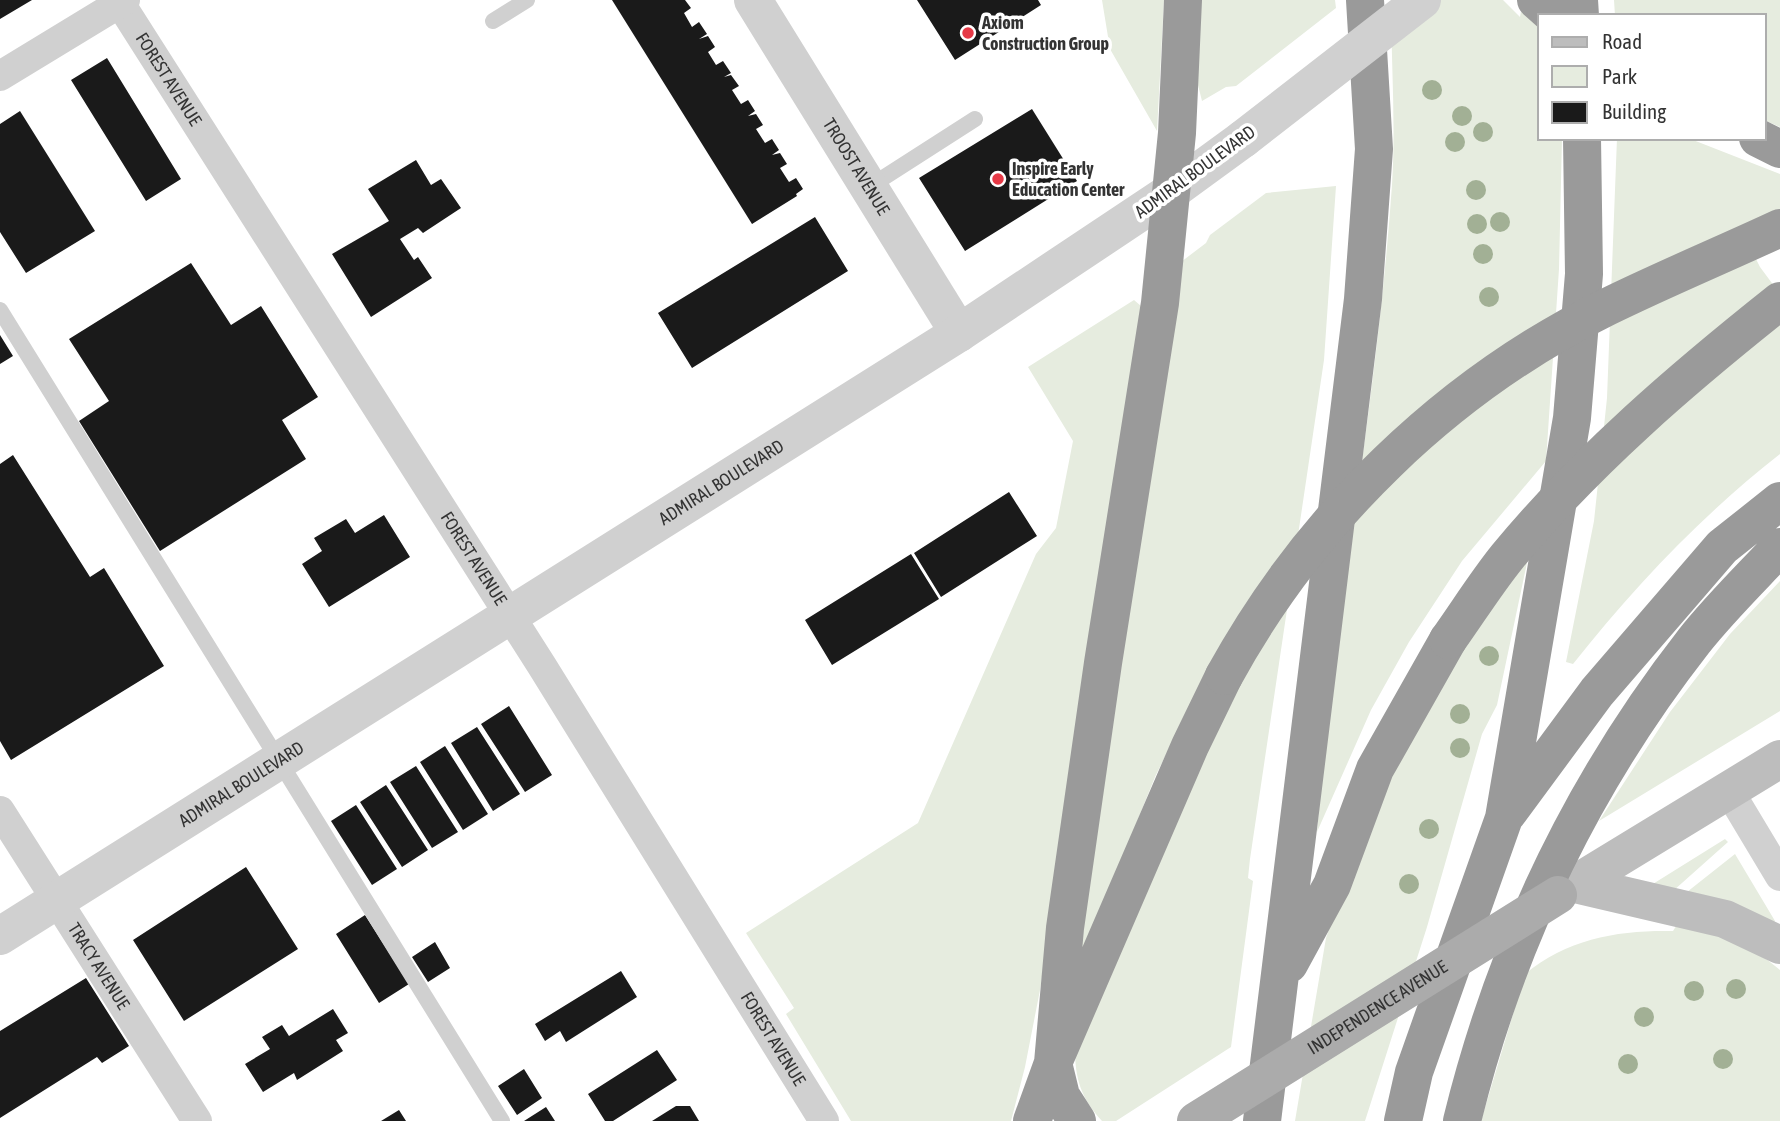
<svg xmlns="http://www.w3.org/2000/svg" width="1780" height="1121" font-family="'Asap Condensed',sans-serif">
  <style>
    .green { fill: #e6ecdf }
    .building { fill: #1a1a1a }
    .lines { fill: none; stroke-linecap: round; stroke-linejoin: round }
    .service { stroke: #d0d0d0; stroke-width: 16 }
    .minor { stroke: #d0d0d0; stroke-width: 30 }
    .tertiary { stroke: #d0d0d0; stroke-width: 38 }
    .secondary { stroke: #bdbdbd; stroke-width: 38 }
    .motorway { stroke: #9a9a9a; stroke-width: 38 }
    .tertiary-bridge { stroke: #d0d0d0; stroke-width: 38 }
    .primary-bridge { stroke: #ababab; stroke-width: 38 }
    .motorway-bridge { stroke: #9a9a9a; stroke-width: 38 }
    .tree { fill: #a2b095 }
    .poi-dot { fill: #e63946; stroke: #fff; stroke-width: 2.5 }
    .labels { text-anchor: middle; stroke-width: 7; stroke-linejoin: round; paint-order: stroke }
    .poi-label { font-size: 18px; font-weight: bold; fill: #333; stroke: #fff; text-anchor: start }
    .street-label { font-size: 18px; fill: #333; stroke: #fff }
  </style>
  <rect width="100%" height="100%" fill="#fff"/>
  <path class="green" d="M1102,0h62l-7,131 -47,-82z
    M1196,0h139l1,8 -100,78 -10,1 -24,14 -8,-32z
    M1391,0h112l17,17 3,-17 17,16v122h22l-3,131 -13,192 -84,100 -53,81 -38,68 -54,122c18,-216 60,-430 75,-647 4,-61 -1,-124 -1,-185z
    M1614,0h166v127l-16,-7v-104h-149z
    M1617,138h71l92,36v39l-38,18 18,36 20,27v160c-78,61 -146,133 -207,210l-7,-2 28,-141 13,-123z
    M1336,186l-12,174 -74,499 -2,19 5,3 -22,166 -115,74h-14c-21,-23 -27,-42 -27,-72l113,-340 -33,68 -81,201 103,-713 29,-22 4,-8 56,-42z
    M1134,300l7,6 -101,684 -15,77 -14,54h-160l-65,-107 8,-6 -48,-75 172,-110 118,-269 20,-26 17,-87 -45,-74z
    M1528,558l-31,147 -15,29 -55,193 -62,194h-70l31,-183 45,-129 60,-115z
    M1780,581v130l-181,110 71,-109 60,-78z
    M1725,839l3,3 -55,49 -25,-4z
    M1735,854l40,67 -3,4 -85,-33z
    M1678,923c37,7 73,22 102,47v151h-299l44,-147c43,-36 95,-44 148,-43z"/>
  <path class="building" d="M0,0h32l-32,19z
    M612,0h73l6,8 -7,5 8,14 7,-5 8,12 -8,5 9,-3 7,11 -7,5 8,13 7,-4 8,12 -7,4 7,-2 8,11 -7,4 9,14 7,-4 7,11 -7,5 8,-2 7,11 -7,4 9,14 7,-4 7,11 -7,5 8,-2 7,11 -7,4 9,14 7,-4 7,11 -7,5 1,2 -45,28z
    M917,0h121l3,5 -86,55z
    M107,58l74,121 -35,22 -75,-121z
    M1032,109l45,72 -112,70 -46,-73z
    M20,111l75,120 -69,42 -26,-41v-108z
    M416,160l15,25 10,-6 20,29 -38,25 -5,-5 -18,11 14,21 4,-3 14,21 -61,39 -39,-63 57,-33 -21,-32z
    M815,217l33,54 -156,97 -34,-55z
    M191,263l40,62 30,-19 57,91 -36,23 24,39 -146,92 -81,-130 30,-20 -40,-62z
    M0,335l13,21 -13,8z
    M13,455l77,122 14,-9 60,98 -153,94 -11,-19v-277z
    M1009,492l28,44 -96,61 -27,-44z
    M384,515l26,42 -81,50 -27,-43 20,-13 -8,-13 32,-19 9,14z
    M911,554l28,45 -107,66 -27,-45z
    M509,706l43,69 -27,17 -44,-68z
    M477,727l43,67 -27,17 -42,-68z
    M445,746l43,68 -25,16 -43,-68z
    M416,766l42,66 -26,16 -42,-66z
    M386,785l42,65 -26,17 -42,-65z
    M356,805l41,64 -25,16 -41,-64z
    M246,867l52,82 -114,72 -51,-81z
    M365,915l44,69 -30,19 -43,-69z
    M435,942l15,26 -22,14 -16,-25z
    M621,971l16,26 -71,45 -6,-11 -15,10 -10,-17z
    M86,978l43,68 -27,17 -5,-6 -97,61v-87z
    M333,1009l15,24 -12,7 7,11 -46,29 -3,-7 -31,19 -18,-28 25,-15 -8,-12 20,-12 7,11z
    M657,1050l20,30 -64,41h-8l-17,-27z
    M524,1069l18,29 -25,17 -19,-29z
    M676,1106h14l9,15h-47z
    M546,1107l9,14h-31z
    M399,1110l7,11h-25z"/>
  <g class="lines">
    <path class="service" d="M493,21l34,-21
      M869,187l106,-68
      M0,310l502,811"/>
    <g class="minor">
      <path id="s1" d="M118,0l424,666 282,455"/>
      <path d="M0,76l125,-76"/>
      <path d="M1729,791l51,85"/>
      <path id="s2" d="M0,811l197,310"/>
    </g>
    <g class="tertiary">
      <path id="s3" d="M753,0l206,333"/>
      <path id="s4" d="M0,936l959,-603 210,-140 74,-54"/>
    </g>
    <path class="secondary" d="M1575,884l205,-125
      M1575,884l150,35 55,26"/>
    <path class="motorway" d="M1536,0l18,16
      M1579,0l1,16
      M1758,138l22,11
      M1507,814l90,-122 125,-145 58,-46
      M1289,964l43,-79 43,-116 73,-129
      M1032,1121l21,-58 137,-317 34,-70
      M1077,1121l-16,-25 -8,-33 12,-135 38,-265 57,-360 17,-170 6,-133
      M1262,1121l101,-822 11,-150 -9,-149
      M1403,1121l11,-49 90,-254 68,-400 12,-144 -2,-136
      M1462,1121c43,-175 121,-338 232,-480 26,-33 57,-63 86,-94"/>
    <path class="tertiary-bridge" d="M1243,139l179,-139"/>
    <path class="primary-bridge" id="s5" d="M1196,1121l362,-226"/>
    <path class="motorway-bridge" d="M1448,640c20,-28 38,-57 59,-83 79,-96 176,-179 273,-256
      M1224,676c86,-157 222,-290 383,-369 57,-28 115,-52 173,-79"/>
  </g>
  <g class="tree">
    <circle cx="1432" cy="90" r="10"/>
    <circle cx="1462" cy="116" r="10"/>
    <circle cx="1483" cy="132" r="10"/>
    <circle cx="1455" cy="142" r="10"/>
    <circle cx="1476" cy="190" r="10"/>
    <circle cx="1500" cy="222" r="10"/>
    <circle cx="1477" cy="224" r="10"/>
    <circle cx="1483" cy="254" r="10"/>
    <circle cx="1489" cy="297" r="10"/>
    <circle cx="1489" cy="656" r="10"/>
    <circle cx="1460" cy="714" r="10"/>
    <circle cx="1460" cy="748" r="10"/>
    <circle cx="1429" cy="829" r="10"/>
    <circle cx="1409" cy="884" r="10"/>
    <circle cx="1736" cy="989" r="10"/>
    <circle cx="1694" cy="991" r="10"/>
    <circle cx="1644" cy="1017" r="10"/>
    <circle cx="1723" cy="1059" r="10"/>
    <circle cx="1628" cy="1064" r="10"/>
  </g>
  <g class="poi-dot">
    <circle cx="968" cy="33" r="7"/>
    <circle cx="998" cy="179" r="7"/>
  </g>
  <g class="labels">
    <g class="poi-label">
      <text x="982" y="29">Axiom<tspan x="982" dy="21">Construction Group</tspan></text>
      <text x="1012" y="175">Inspire Early<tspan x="1012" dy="21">Education Center</tspan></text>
    </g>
    <g class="street-label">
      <text dy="6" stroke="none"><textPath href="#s1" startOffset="94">FOREST AVENUE</textPath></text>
      <text dy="6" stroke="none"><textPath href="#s3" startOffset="196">TROOST AVENUE</textPath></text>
      <text transform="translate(1195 172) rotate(-36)" y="6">ADMIRAL BOULEVARD</text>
      <text dy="6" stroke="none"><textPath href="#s4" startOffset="852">ADMIRAL BOULEVARD</textPath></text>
      <text dy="6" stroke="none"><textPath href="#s1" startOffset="662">FOREST AVENUE</textPath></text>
      <text dy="6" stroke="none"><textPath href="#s4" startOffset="285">ADMIRAL BOULEVARD</textPath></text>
      <text dy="6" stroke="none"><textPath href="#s2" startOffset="184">TRACY AVENUE</textPath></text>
      <text dy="6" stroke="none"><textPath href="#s5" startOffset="214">INDEPENDENCE AVENUE</textPath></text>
      <text dy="6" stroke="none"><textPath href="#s1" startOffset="1228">FOREST AVENUE</textPath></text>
    </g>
  </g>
  <rect x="1538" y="14" width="228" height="126" fill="#ffffff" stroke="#adadad" stroke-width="2"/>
  <rect x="1552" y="37" width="35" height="10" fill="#bdbdbd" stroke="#adadad" stroke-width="2"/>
  <text x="1602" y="49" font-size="21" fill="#333333">Road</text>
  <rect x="1552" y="66" width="35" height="21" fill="#e6ecdf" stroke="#adadad" stroke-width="2"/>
  <text x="1602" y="84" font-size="21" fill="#333333">Park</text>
  <rect x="1552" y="102" width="35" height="21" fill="#1a1a1a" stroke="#adadad" stroke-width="2"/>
  <text x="1602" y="119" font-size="21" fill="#333333">Building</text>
</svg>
